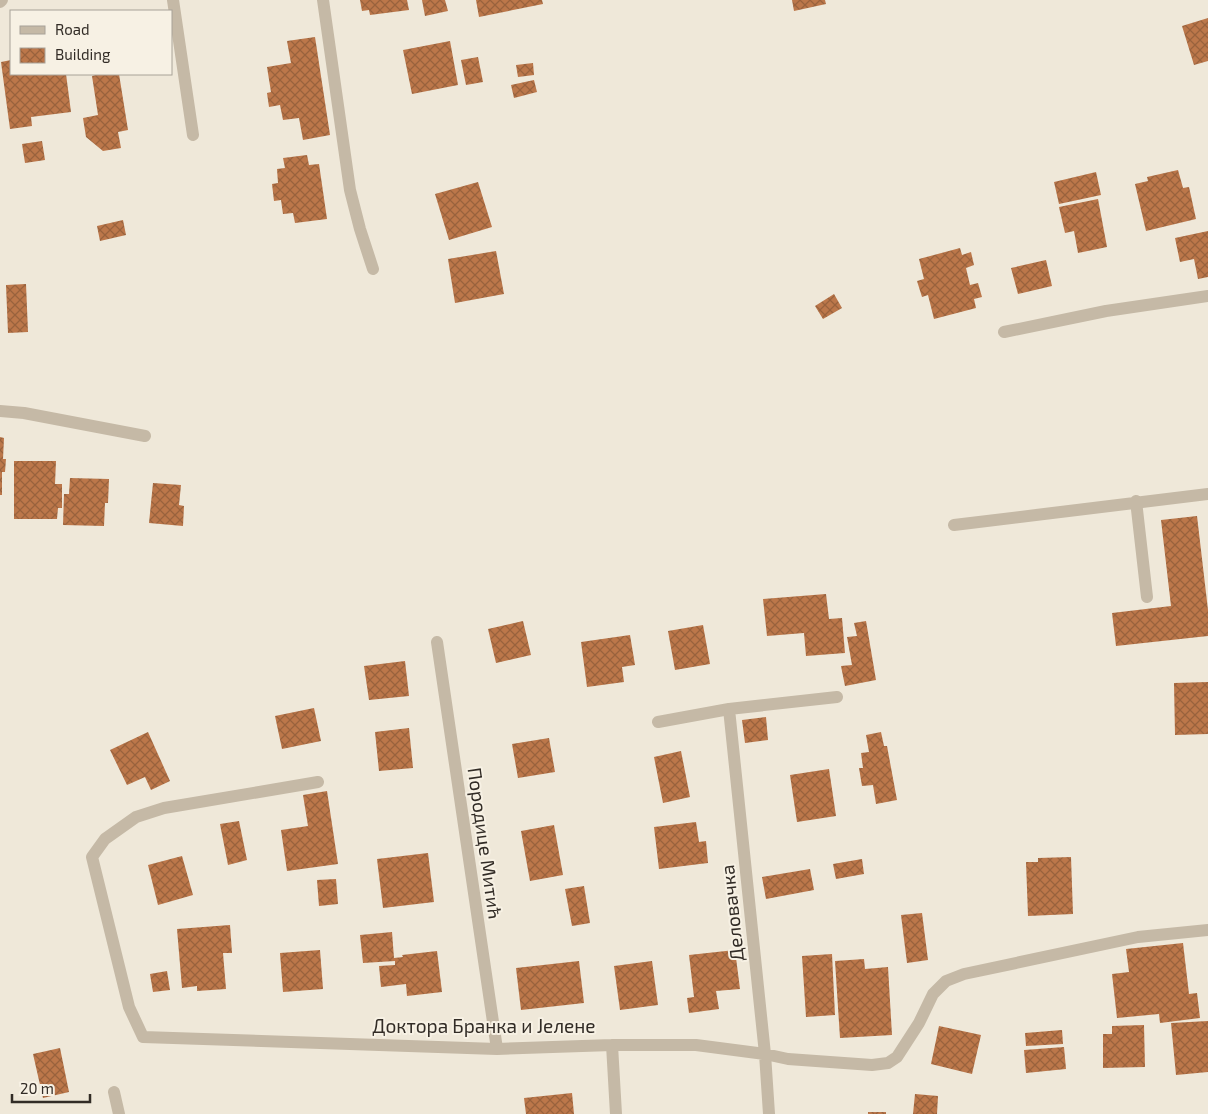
<svg xmlns="http://www.w3.org/2000/svg" width="1208" height="1114" font-family="'Exo 2',sans-serif">
  <style>
    .building { fill: url(#building-cross-hatch) }
    .lines { fill: none; stroke-linecap: round; stroke-linejoin: round }
    .lane { stroke: #c5b9a6; stroke-width: 12 }
    .street { stroke: #c5b9a6; stroke-width: 12 }
    .labels { text-anchor: middle; stroke-width: 4; stroke-linejoin: round; paint-order: stroke }
    .street-label { font-size: 19px; fill: #322c26; stroke: #f7f1e4 }
  </style>
  <defs>
    <pattern id="building-cross-hatch" width="8" height="8" patternUnits="userSpaceOnUse" patternTransform="scale(1.25)"><rect width="8" height="8" fill="#bc774a"/><path d="M0 0l8 8M0 8l8-8" fill="none" stroke="#99623d"/></pattern>
  </defs>
  <rect width="100%" height="100%" fill="#efe8d9"/>
  <path class="building" d="M360,0h47l2,10 -39,5 -1,-5 -7,1z
    M422,0h23l3,11 -23,5z
    M476,0h66l1,4 -64,13z
    M792,0h33l1,4 -32,7z
    M1208,18v43l-14,4 -12,-39z
    M315,37l15,98 -27,5 -4,-22 -16,2 -3,-15 -11,2 -2,-14 4,-1 -4,-25 24,-4 -4,-22z
    M450,41l8,44 -46,9 -9,-44z
    M478,57l5,25 -17,3 -5,-25z
    M11,60v14h55l5,38 -40,5 1,9 -22,3 -9,-67z
    M533,63l1,12 -16,2 -2,-12z
    M99,74h20l9,56 -10,2 3,16 -18,3 -17,-14 -3,-19 15,-3 -6,-39z
    M534,80l3,12 -23,6 -3,-13z
    M42,141l3,19 -20,3 -3,-19z
    M307,155l2,10 10,-1 8,55 -32,4 -2,-10 -10,1 -2,-14 -7,1 -2,-17 6,-1 -1,-14 8,-1 -2,-10z
    M1178,170l5,18 6,-1 7,32 -50,12 -11,-47 13,-3 -1,-4z
    M1096,172l5,23 -42,9 -5,-22z
    M478,182l14,45 -43,13 -14,-46z
    M1098,199l9,48 -29,6 -4,-22 -9,2 -6,-26z
    M123,220l3,15 -26,6 -3,-15z
    M1208,231v46l-10,2 -4,-20 -14,3 -5,-24z
    M960,248l2,7 9,-3 3,13 -8,3 4,17 8,-2 4,14 -8,2 2,9 -42,11 -6,-24 -6,2 -5,-16 7,-2 -5,-20z
    M496,251l8,43 -49,9 -7,-44z
    M1046,260l6,26 -34,8 -7,-26z
    M26,284l2,48 -20,1 -2,-48z
    M834,294l8,14 -19,11 -8,-13z
    M0,437l4,1 -1,21h3l-1,13h-3v23h-2z
    M14,461h42l-1,23h7v24h-4l-1,11h-43z
    M70,478l39,1 -1,24h-3l-1,23 -41,-1 1,-31h5z
    M153,483l28,2 -2,20 5,1 -1,20 -34,-3z
    M1197,516l11,94v26l-92,10 -4,-33 59,-7 -10,-86z
    M826,594l3,25 13,-1 3,35 -39,3 -2,-23 -37,3 -4,-37z
    M523,621l8,34 -35,8 -8,-34z
    M866,621l10,59 -31,6 -4,-20 11,-1 -5,-28 10,-1 -3,-13z
    M703,625l7,39 -35,6 -7,-39z
    M630,635l5,30 -13,2 2,15 -37,5 -6,-45z
    M405,661l4,35 -40,4 -5,-34z
    M1208,682v52l-33,1 -1,-52z
    M314,708l7,33 -39,8 -7,-33z
    M766,717l2,23 -23,3 -3,-23z
    M409,728l4,40 -34,3 -4,-39z
    M148,732l22,49 -19,9 -6,-13 -18,8 -17,-35z
    M881,732l3,14h3l10,54 -21,4 -3,-19 -11,1 -3,-18h4l-2,-15 8,-1 -3,-17z
    M549,738l6,34 -37,6 -6,-34z
    M681,751l9,46 -27,6 -9,-46z
    M829,769l7,47 -39,6 -7,-47z
    M327,791l11,73 -51,7 -6,-41 27,-4 -5,-31z
    M239,821l8,39 -19,5 -8,-41z
    M696,822l3,20 7,-1 2,22 -49,6 -5,-42z
    M554,825l9,50 -33,6 -9,-50z
    M428,853l6,49 -51,6 -6,-49z
    M182,856l11,39 -35,10 -10,-40z
    M1071,857l2,57 -45,2 -2,-54h12v-4z
    M862,859l2,15 -28,5 -3,-15z
    M810,869l4,21 -48,9 -4,-22z
    M336,879l2,25 -19,2 -2,-26z
    M584,886l6,37 -18,3 -7,-37z
    M922,913l6,47 -21,3 -6,-48z
    M230,925l2,28h-9l3,36 -29,2v-5l-15,2 -5,-59z
    M392,932l2,26 9,-1 -1,-2 35,-4 5,41 -35,4 -1,-12 -25,3 -2,-21 16,-1v-4l-32,2 -3,-28z
    M1183,943l6,51 8,-1 3,25 -40,5 -1,-9 -42,4 -5,-44 17,-2 -3,-23z
    M320,950l3,39 -40,3 -3,-39z
    M735,950l5,39 -24,2 3,18 -30,4 -2,-15 7,-1 -5,-42z
    M832,954l3,61 -29,2 -4,-61z
    M864,959l1,10 23,-2 4,68 -52,3 -5,-77z
    M579,961l5,42 -63,7 -5,-42z
    M652,961l6,44 -38,5 -6,-44z
    M167,971l3,19 -17,2 -3,-18z
    M1208,1021v51l-32,3 -5,-52z
    M1144,1025l1,42 -42,1v-34h9v-8z
    M939,1026l42,9 -9,39 -41,-10z
    M1062,1030l1,14 -37,2 -1,-13z
    M1064,1047l2,22 -40,4 -2,-23z
    M60,1048l9,44 -26,6 -10,-44z
    M572,1093l2,21h-48l-2,-16z
    M915,1094l23,2 -1,18h-24z
    M868,1112h18v2h-18z"/>
  <g class="lines">
    <path class="lane" d="M173,0l20,135
      M1136,501l11,96
      M954,525l254,-31"/>
    <path class="street" d="M323,0l27,190 10,39 13,40
      M0,2l2,-2
      M1004,332l102,-21 102,-15
      M0,411l24,2 121,23
      M437,642l60,407
      M729,709l36,345 4,60
      M658,722l71,-13 108,-12
      M318,782l-154,26 -28,9 -31,22 -13,18 37,150 14,30 354,12 115,-4h84l69,9 23,5 84,6 16,-2 9,-6 22,-34 14,-29 13,-13 18,-7 174,-37 70,-7
      M612,1045l4,69
      M114,1092l5,22"/>
  </g>
  <g class="labels">
    <g class="street-label">
      <text transform="translate(485 843) rotate(82)" y="7">Породице Митић</text>
      <text transform="translate(732 913) rotate(-96)" y="7">Деловачка</text>
      <text x="484" y="1033">Доктора Бранка и Јелене</text>
    </g>
  </g>
  <rect x="10" y="10" width="162" height="65" fill="#f7f1e4" stroke="#a8a298"/>
  <rect x="20" y="26" width="25" height="8" fill="#c5b9a6" stroke="#a8a298"/>
  <text x="55" y="35" font-size="15" fill="#322c26">Road</text>
  <rect x="20" y="48" width="25" height="15" fill="url(#building-cross-hatch)" stroke="#a8a298"/>
  <text x="55" y="60" font-size="15" fill="#322c26">Building</text>
  <path d="M12 1094v8h78v-8" fill="none" stroke="#322c26" stroke-width="2.5"/>
  <text x="20" y="1094" font-size="15" fill="#322c26" stroke="#f7f1e4" stroke-width="4" paint-order="stroke">20 m</text>
</svg>
